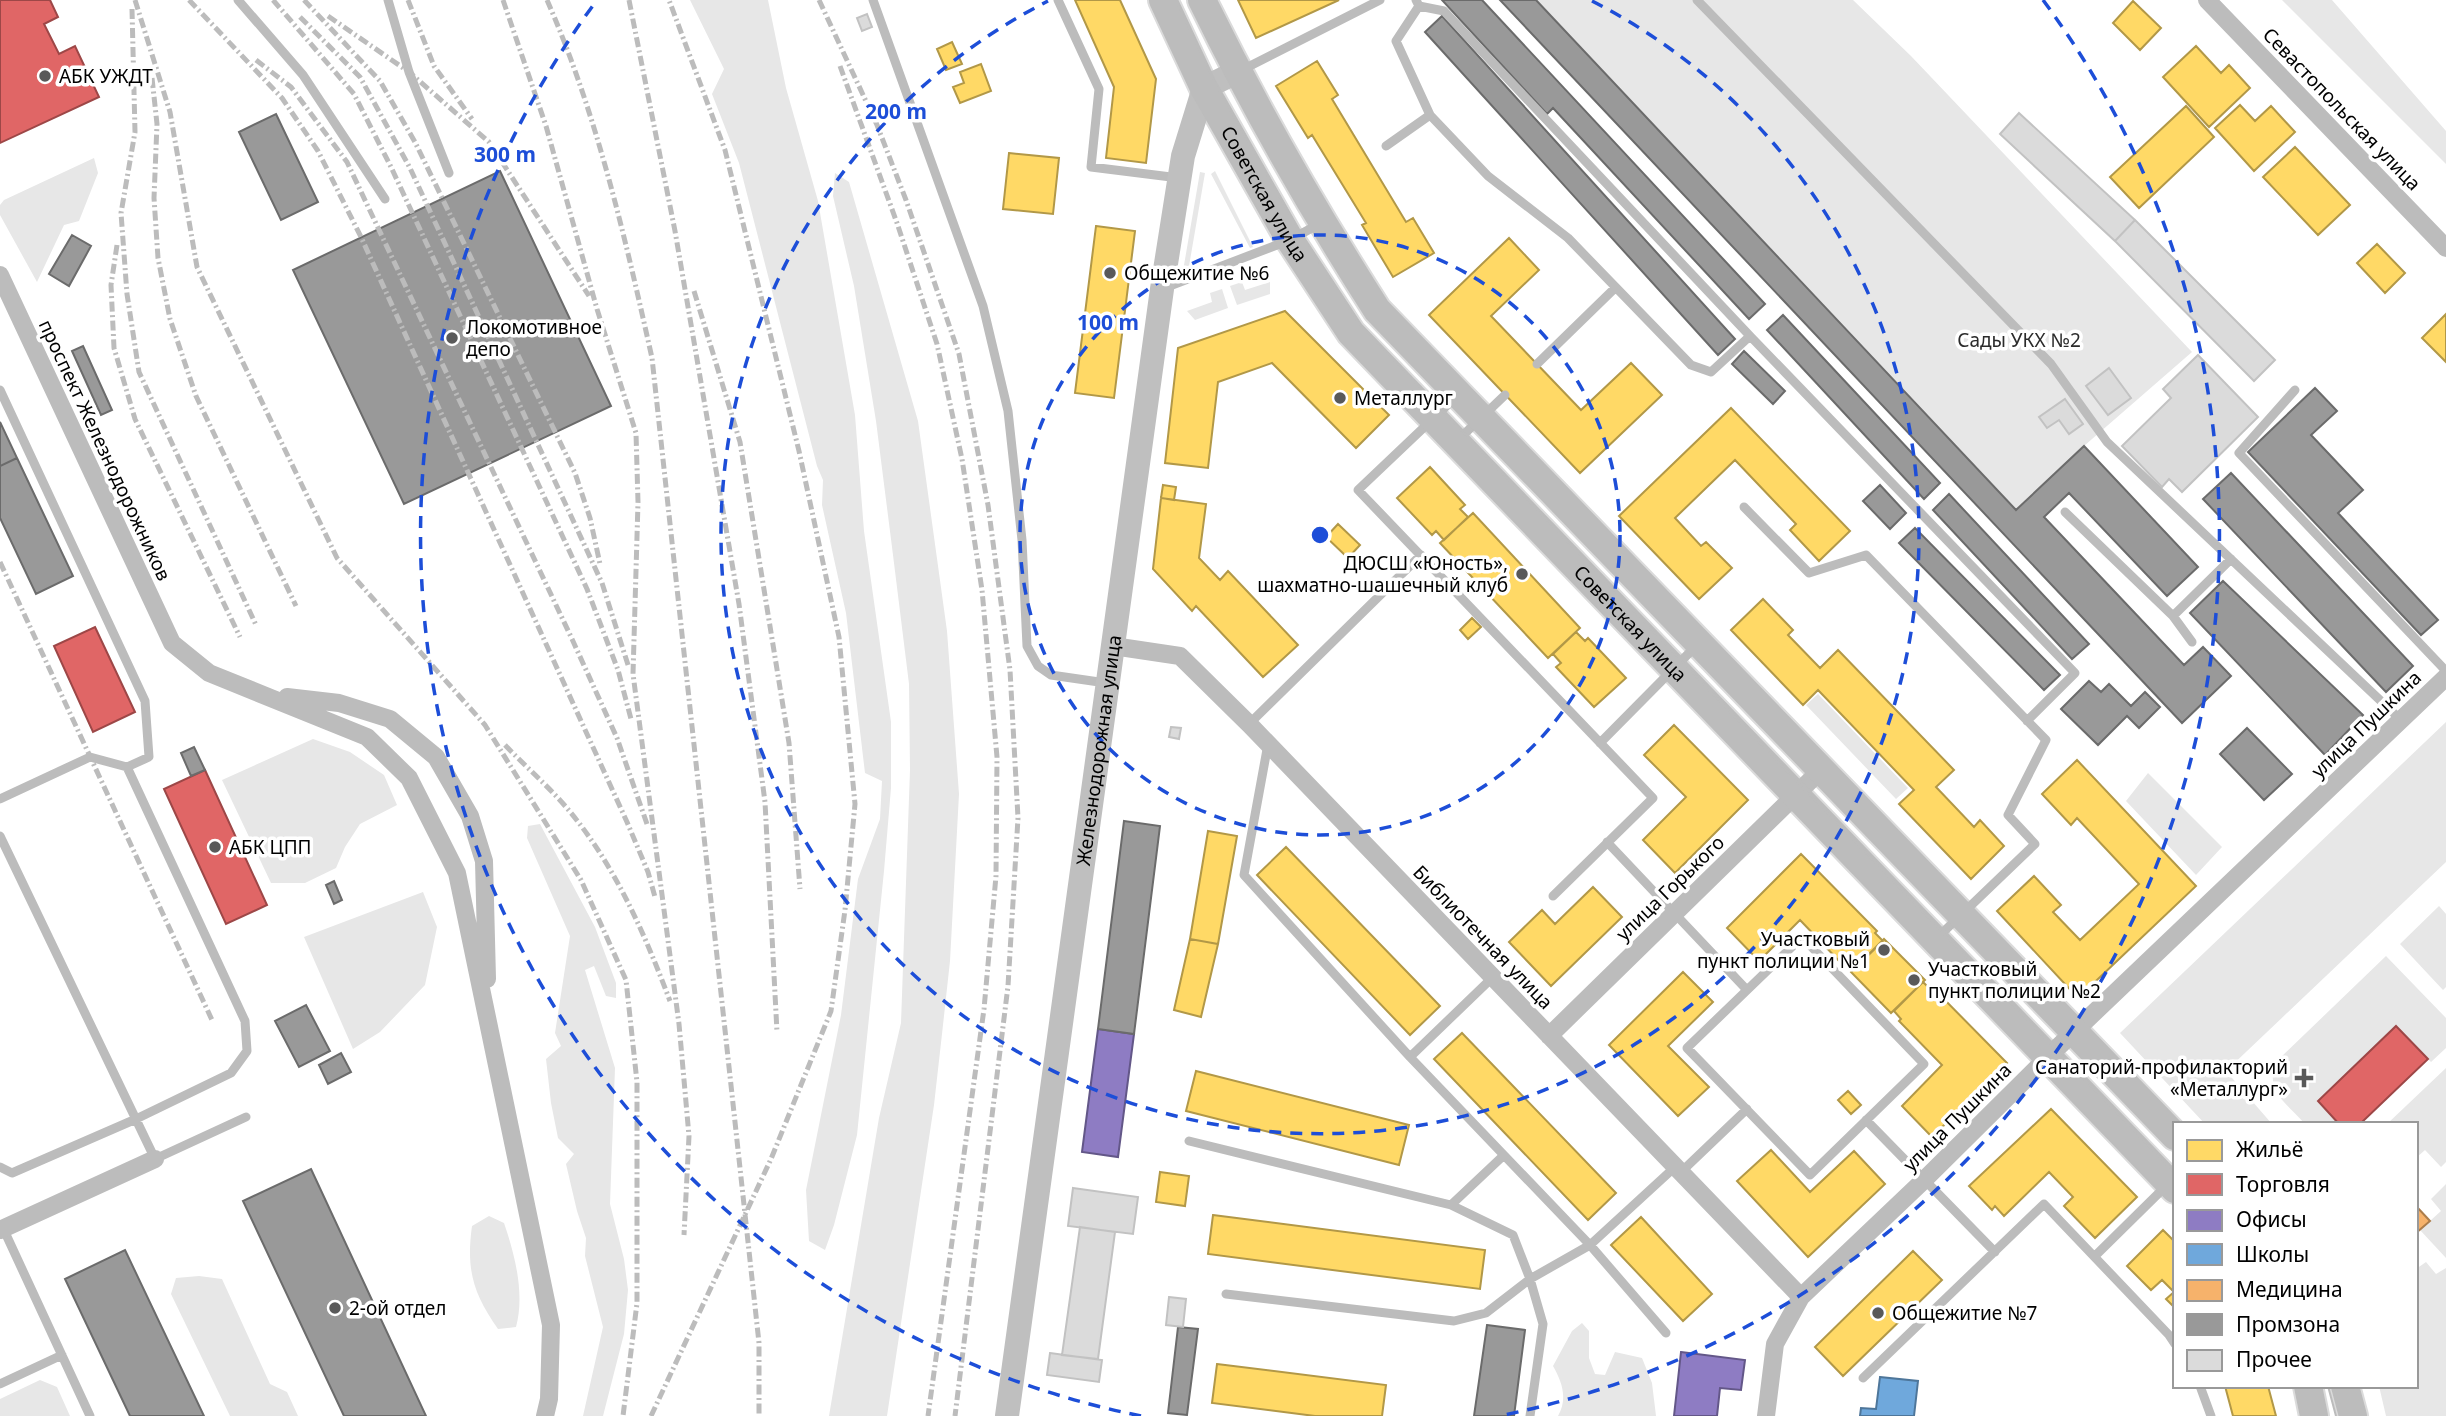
<svg xmlns="http://www.w3.org/2000/svg" width="2446" height="1416" font-family="'Noto Sans',sans-serif">
  <style>
    .green { fill: #e7e7e7 }
    .homes { fill: #ffd966; stroke: #b29847; stroke-width: 2 }
    .shops { fill: #e06666; stroke: #9d4747; stroke-width: 2 }
    .offices { fill: #8e7cc3; stroke: #635788; stroke-width: 2 }
    .schools { fill: #6fa8dc; stroke: #4e769a; stroke-width: 2 }
    .health { fill: #f6b26b; stroke: #ac7d4b; stroke-width: 2 }
    .industry { fill: #999; stroke: #6b6b6b; stroke-width: 2 }
    .building { fill: #dbdbdb; stroke: #c2c2c2; stroke-width: 2 }
    .lines { fill: none; stroke-linecap: round; stroke-linejoin: round }
    .primary-casing { stroke: #dbdbdb; stroke-width: 32 }
    .lane { stroke: #bcbcbc; stroke-width: 9 }
    .street { stroke: #bcbcbc; stroke-width: 18 }
    .secondary { stroke: #bfbfbf; stroke-width: 24 }
    .primary { stroke: #bcbcbc; stroke-width: 28 }
    .tram { stroke: #bcbcbc; stroke-width: 2 }
    .rail { stroke: #bcbcbc; stroke-width: 5; stroke-dasharray: 10 3.5 2 3.5; stroke-linecap: butt }
    .ring { fill: none; stroke: #1d4ed8; stroke-width: 3.5; stroke-dasharray: 12 9 }
    .poi-dot { fill: #595959; stroke: #fff; stroke-width: 2.5 }
    .labels { text-anchor: middle; stroke-width: 7; stroke-linejoin: round; paint-order: stroke }
    .poi-label { font-size: 19px; fill: #000; stroke: #fff; text-anchor: start }
    .street-label { font-size: 19px; fill: #000; stroke: #fff }
    .park-label { font-size: 19px; fill: #2b2b2b; stroke: #fff }
    .centre { fill: #1d4ed8; stroke: #fff; stroke-width: 3.5 }
    .ring-label { font-size: 21px; text-anchor: middle; font-weight: bold; fill: #1d4ed8; stroke: #fff; stroke-width: 7; stroke-linejoin: round; paint-order: stroke }
  </style>
  <rect width="100%" height="100%" fill="#fff"/>
  <path class="green" d="M690,0h78l18,88 32,113 37,214 9,116 27,191v66l-7,83 -27,264 -23,90 -9,25 -16,-9 -3,-51 35,-175 17,-136 22,-60 2,-38 -17,-8 -19,-160 -24,-108 1,-25 -6,-14 -78,-303 -27,-69 12,-25z
    M1536,0h317l58,56 281,296 -108,94 -68,64z
    M2282,0h50l114,131v33z
    M94,158l4,15 -19,48 -15,4 -27,57 -37,-67v-10l4,-5z
    M1215,171l38,76 -3,1 -39,-74z
    M1200,172l5,1 -17,99 -5,-1z
    M835,173l14,9 69,239 29,210 12,163 -9,167 -8,73 -8,71 -47,311h-58l50,-298 22,-95 9,-253 -1,-86 -17,-137 -16,-126 -22,-135 -21,-90z
    M1242,282l3,8 25,-8v12l-33,11 -7,-19z
    M1222,289l6,19 -33,12 -8,-9 25,-9 -2,-9z
    M1818,694l90,94 -12,11 -90,-94z
    M2446,722v140l-220,209 46,53h-67l-85,-91z
    M313,739l37,13 34,23 13,30 -37,19 -15,23 -9,21 -31,15h-34l-49,-103z
    M2148,773l74,74 -26,28 -70,-74z
    M540,824l55,103 21,56v15l-10,-2 -12,-30 -9,4 30,98 -5,136 14,55 4,31 -4,44 -21,82h-20l20,-89 -18,-71 1,-18 -9,-27 -11,-47 8,-10 -16,-16 -7,-35 -5,-44 15,-13 -6,-13 15,-97 -43,-98 1,-12z
    M423,892l14,35 -12,58 -45,47 -27,17 -49,-112z
    M2439,906l7,8v73l-3,3 -43,-46z
    M2386,956l60,62v30l-15,14 -35,-35 -78,74 21,23h-34c-19,-21 -43,-36 -27,-64z
    M2446,1068v94l-5,5 -16,-17 -9,8v-34h-29z
    M2446,1184v74l-26,-28 21,-19 -10,-12z
    M489,1216l15,7c11,32 21,71 12,104l-18,2c-25,-36 -32,-59 -26,-103z
    M2426,1262l10,12 10,-6v148h-60l-7,-30h37v-117z
    M199,1276l23,3 48,105 17,8 11,24h-68l-59,-122 5,-16z
    M1582,1323l7,8v27l6,16 10,1 10,-23 27,6 10,25 4,33h-98c10,-18 4,-34 -5,-50l19,-35z
    M40,1380l17,7 13,29h-70v-17z"/>
  <path class="homes" d="M1075,0h45l36,79 -10,84 -40,-5 8,-71z
    M1238,0h101l-83,38z
    M2133,1l28,27 -21,22 -27,-27z
    M952,42l10,22 -16,6 -9,-21z
    M2196,46l25,27 8,-8 21,23 -41,39 -46,-50z
    M1317,61l21,34 -6,4 74,123 7,-4 21,35 -41,24 -31,-52 4,-2 -54,-88 -4,3 -32,-52z
    M981,64l10,27 -31,12 -7,-16 11,-4 -4,-11z
    M2240,105l15,16 16,-15 24,26 -41,39 -39,-43z
    M2186,106l28,31 -75,71 -29,-31z
    M2295,147l55,58 -32,30 -55,-58z
    M1009,153l50,5 -6,56 -50,-5z
    M1096,226l39,5 -21,167 -39,-5z
    M1509,238l30,32 -48,46 90,94 50,-47 31,32 -82,78 -151,-158z
    M2377,244l28,29 -20,20 -28,-30z
    M1285,311l104,104 -33,33 -84,-85 -54,19 -10,86 -43,-5 13,-115z
    M2446,314v48l-24,-24z
    M1731,408l119,123 -31,30 -29,-31 6,-6 -61,-64 -60,58 26,28 5,-4 26,26 -33,31 -80,-83z
    M1430,467l35,38 -5,4 8,8 -24,23 -8,-9 -4,4 -35,-37z
    M1163,485l13,2 -2,13 -13,-2z
    M1161,498l45,6 -7,54 21,22 8,-9 70,74 -35,32 -67,-71 -4,5 -39,-42z
    M1473,513l107,115 -32,30 -108,-115z
    M1338,524l22,21 -12,13 -22,-21z
    M1763,599l30,31 -5,5 32,33 18,-18 116,120 -18,17 38,40 6,-7 24,26 -33,33 -72,-75 15,-14 -96,-100 -15,15 -72,-75z
    M1472,618l9,9 -13,12 -8,-9z
    M1576,632l9,9 3,-3 38,40 -32,29 -38,-40 5,-4 -8,-9z
    M1674,725l74,75 -73,73 -32,-33 43,-43 -42,-42z
    M2077,760l119,126 -118,112 -81,-87 37,-35 27,29 -8,7 27,28 59,-56 -62,-66 -6,7 -29,-31z
    M1208,831l29,5 -19,108 -28,-5z
    M1286,847l154,159 -30,29 -153,-160z
    M1801,854l76,77 -2,2 8,8 -30,29 -8,-9 -3,3 -42,-44 -41,41 -32,-33z
    M1593,887l29,30 -71,69 -42,-44 33,-32 13,14z
    M1190,939l28,5 -17,73 -27,-7z
    M1884,939l41,41 -34,33 -40,-41z
    M1683,972l30,30 -45,44 41,41 -31,29 -69,-71z
    M1923,982l9,9 2,-2 73,74 -75,74 -30,-31 40,-41 -43,-44 2,-2 -7,-8z
    M1462,1033l154,160 -28,27 -154,-161z
    M1196,1071l213,54 -10,40 -213,-54z
    M1848,1091l13,14 -10,9 -13,-14z
    M2051,1109l86,88 -42,41 -31,-32 9,-9 -24,-25 -45,44 -9,-10 -3,4 -23,-24z
    M1771,1150l39,42 44,-41 31,33 -77,73 -71,-76z
    M1160,1172l29,4 -4,30 -29,-4z
    M1213,1215l272,35 -5,39 -272,-35z
    M1641,1217l71,77 -29,27 -72,-76z
    M2163,1230l12,12v66l-9,-9 8,-7 -12,-12 -11,10 -24,-24z
    M1913,1251l29,29 -99,96 -28,-29z
    M1217,1364l169,21 -4,31h-67l-103,-13z
    M2268,1386l8,30h-43l-8,-30z"/>
  <path class="shops" d="M0,0h50l8,17 -14,7 15,30 16,-8 24,51 -99,46z
    M95,627l40,85 -42,20 -39,-86z
    M205,770l62,135 -41,19 -62,-135z
    M2396,1026l32,33 -68,65h-21l-21,-23z"/>
  <path class="offices" d="M1098,1029l36,5 -16,123 -36,-5z
    M1681,1352l64,8 -4,30 -21,-2 -3,28h-43z"/>
  <path class="schools" d="M1880,1377l38,4 -4,35h-54l1,-8 15,1z"/>
  <path class="health" d="M2416,1206l14,15 -14,12z"/>
  <path class="industry" d="M1442,0h40l283,304 -16,15 -196,-211 -6,6z
    M1500,0h36l480,510 68,-64 114,121 -31,29 -98,-103 -25,24 140,148 19,-18 28,29 -49,47z
    M1442,16l293,323 -17,16 -293,-323z
    M276,114l42,88 -37,18 -42,-88z
    M500,171l111,235 -207,98 -111,-234z
    M72,235l19,11 -22,40 -20,-12z
    M1783,315l157,168 -16,16 -157,-169z
    M83,346l29,64 -11,5 -29,-64z
    M1744,351l41,40 -12,13 -41,-40z
    M2315,388l22,23 -26,24 52,55 -25,23 100,107 -17,15 -173,-183z
    M0,422l17,36 -17,8z
    M17,458l56,118 -37,18 -36,-76v-52z
    M2231,473l182,193 -27,26 -183,-193z
    M1880,485l26,28 -16,16 -27,-28z
    M1949,494l140,150 -17,15 -139,-149z
    M1915,528l145,147 -16,15 -145,-147z
    M2223,581l140,134 -38,40 -135,-142z
    M2089,681l12,11 8,-8 22,22 14,-14 15,15 -21,21 -12,-12 -29,29 -37,-36z
    M2247,728l45,46 -28,26 -44,-46z
    M194,747l11,23 -14,6 -10,-23z
    M1124,821l36,5 -26,208 -36,-5z
    M334,881l8,19 -8,4 -8,-19z
    M306,1005l24,46 -31,16 -24,-46z
    M341,1053l10,19 -23,12 -9,-19z
    M311,1169l115,247h-82l-101,-215z
    M125,1250l79,166h-74l-65,-137z
    M1487,1325l38,5 -11,86h-40z
    M1178,1327l20,2 -11,86 -19,-2z"/>
  <path class="building" d="M867,14l5,13 -10,4 -5,-13z
    M2019,113l116,107 -20,21 -115,-107z
    M2135,220l140,140 -21,21 -139,-140z
    M2198,355l60,62 -76,75 -13,-13 -7,8 -40,-41 49,-48 -8,-9z
    M2109,368l22,30 -23,17 -22,-29z
    M2065,399l18,25 -14,10 -10,-14 -12,8 -8,-11z
    M1171,727l10,1 -2,11 -10,-2z
    M1073,1188l65,9 -5,37 -65,-8z
    M1080,1227l35,5 -17,127 -36,-4z
    M1169,1297l17,2 -3,28 -17,-2z
    M1050,1353l52,7 -3,22 -52,-7z"/>
  <g class="lines">
    <defs>
      <g id="primary">
        <path id="s2" d="M1163,0l41,88 86,152 61,93 824,856"/>
        <path d="M1202,0c52,107 111,210 175,310l798,826"/>
        <path d="M2308,1386l6,30"/>
        <path d="M2345,1386l8,30"/>
      </g>
    </defs>
    <use href="#primary" class="primary-casing"/>
    <path class="lane" d="M238,0l65,75 82,124
      M388,0l21,72 40,101
      M873,0l110,306 25,105 14,129 5,106 11,20 13,9 55,8
      M1058,0l41,89 -8,78 88,11
      M1697,0l354,364 56,78 294,278
      M1419,6l25,5 306,325
      M1242,70l138,-70
      M1430,115l58,61 80,62 123,127 20,7 39,-36 325,337 -48,48
      M1386,146l44,-31 -34,-74 23,-35 -3,-6
      M1167,287l123,-47 29,-16
      M1537,364l78,-76
      M0,390l145,311 4,56 -22,10 118,254 2,30 -16,22 -95,46 -124,54 -12,-6
      M2295,390l-56,63 207,218
      M1457,396l-99,94 295,308 -100,98
      M1459,439l46,-44
      M1744,507l65,66 57,-18 180,185 -38,75 27,29 -98,94
      M2065,512l108,104 19,26
      M2173,616l58,-57
      M1249,724l172,-169
      M1600,743l97,-98
      M1268,744l-24,131 166,182
      M0,799l90,-42 37,10
      M0,836l155,323 91,-42
      M1607,842l140,148
      M1802,937l122,127 -114,111 -123,-127z
      M1492,978l-82,79 180,188 76,88
      M1866,1120l129,132
      M1189,1141l262,64 52,-49
      M1680,1173l67,-64
      M1451,1205l62,30 17,44 13,45 -13,92
      M3,1228l87,188
      M2095,1256l71,-70
      M1226,1294l228,27 32,-8 44,-34 60,-34 85,-78
      M1863,1378l181,-174 125,131 6,9
      M0,1384l62,-29
      M2200,1386l11,30"/>
    <path class="street" d="M2207,0l239,248
      M0,275l172,368 37,30 158,64 42,41 48,95 94,452 -2,74 -4,17
      M1113,646l67,10 69,68 552,573
      M287,697l52,6 51,16 46,38 34,59 14,45 3,118
      M1549,1036l272,-266
      M0,1230l155,-71
      M1766,1416l9,-72 26,-47 123,-117 132,-131 390,-372"/>
    <path class="secondary" id="s1" d="M1007,1416l155,-1127 21,-133 21,-68 33,-16"/>
    <use href="#primary" class="primary"/>
    <path class="tram" d="M1176,0l39,83 86,151 58,89 399,418 417,432
      M2328,1386l8,30"/>
    <path class="rail" d="M135,0l35,112 27,155 140,291 148,167 96,155 45,100 11,102v221l-14,113
      M189,0l93,98 36,53 43,86 266,585 21,50 7,25
      M273,0l81,94 37,73 196,422 31,81 13,49
      M304,0l76,81 35,61 160,331 15,45 10,46
      M408,0l26,66 38,53
      M503,0l43,126 51,183 39,124 2,69 -5,172 46,350 10,112 -5,99
      M547,0c50,114 78,237 105,358l107,985v73
      M629,0l46,231 64,373 26,198 12,230
      M819,0l58,125 29,75 53,154 29,151 22,165 8,148 -10,168 -53,430
      M132,9l3,123 -14,81 6,81 12,78 117,253
      M328,16l81,56 80,70 100,154
      M300,17l60,60 50,91 192,415 27,85
      M256,60l35,27 56,75 225,477 45,99 30,86
      M840,66l57,157 40,121 25,115 20,131 15,167 -1,119 -12,133 -56,407
      M152,78l5,46 -3,74 4,60 12,61 26,77 100,210
      M117,245l-6,40 3,63 21,71 105,218
      M694,291l46,151 49,301 11,146
      M0,562l212,458
      M505,745c20,21 42,40 61,62 48,56 78,125 104,194
      M651,1416l120,-257 60,-148 14,-101 10,-106 -16,-167 -40,-186 -74,-301 -56,-150"/>
  </g>
  <g class="ring">
    <circle cx="1320" cy="535" r="300"/>
    <path d="M1592 1A599 599 0 1 1 1048 1"/>
    <path d="M1141 1416A899 899 0 0 1 597 0M2043 0A899 899 0 0 1 1499 1416"/>
  </g>
  <g class="poi-dot">
    <circle cx="45" cy="76" r="7"/>
    <circle cx="1110" cy="273" r="7"/>
    <circle cx="452" cy="338" r="7"/>
    <circle cx="1340" cy="398" r="7"/>
    <circle cx="1522" cy="574" r="7"/>
    <circle cx="215" cy="847" r="7"/>
    <circle cx="1884" cy="950" r="7"/>
    <circle cx="1914" cy="980" r="7"/>
    <path d="M2300.5 1067.5h7v7h7v7h-7v7h-7v-7h-7v-7h7z"/>
    <circle cx="335" cy="1308" r="7"/>
    <circle cx="1878" cy="1313" r="7"/>
  </g>
  <g class="labels">
    <g class="poi-label">
      <text x="59" y="83">АБК УЖДТ</text>
      <text x="1124" y="280">Общежитие №6</text>
      <text x="466" y="334">Локомотивное<tspan x="466" dy="22">депо</tspan></text>
      <text x="1354" y="405">Металлург</text>
      <text x="1508" y="570" text-anchor="end">ДЮСШ «Юность»,<tspan x="1508" dy="22">шахматно-шашечный клуб</tspan></text>
      <text x="229" y="854">АБК ЦПП</text>
      <text x="1870" y="946" text-anchor="end">Участковый<tspan x="1870" dy="22">пункт полиции №1</tspan></text>
      <text x="1928" y="976">Участковый<tspan x="1928" dy="22">пункт полиции №2</tspan></text>
      <text x="2288" y="1074" text-anchor="end">Санаторий-профилакторий<tspan x="2288" dy="22">«Металлург»</tspan></text>
      <text x="349" y="1315">2-ой отдел</text>
      <text x="1892" y="1320">Общежитие №7</text>
    </g>
    <g class="street-label">
      <text transform="translate(2342 109) rotate(46)" y="7">Севастопольская улица</text>
      <text dy="7" stroke="none"><textPath href="#s2" startOffset="219">Советская улица</textPath></text>
      <text transform="translate(105 450) rotate(65)" y="7">проспект Железнодорожников</text>
      <text dy="7" stroke="none"><textPath href="#s2" startOffset="786">Советская улица</textPath></text>
      <text transform="translate(2366 724) rotate(-44)" y="7">улица Пушкина</text>
      <text dy="7" stroke="none"><textPath href="#s1" startOffset="672">Железнодорожная улица</textPath></text>
      <text transform="translate(1670 888) rotate(-44)" y="7">улица Горького</text>
      <text transform="translate(1483 937) rotate(46)" y="7">Библиотечная улица</text>
      <text transform="translate(1957 1117) rotate(-45)" y="7">улица Пушкина</text>
    </g>
    <g class="park-label">
      <text x="2019" y="347">Сады УКХ №2</text>
    </g>
  </g>
  <circle cx="1320" cy="535" r="10" class="centre"/>
  <g class="ring-label">
    <text x="896" y="119">200 m</text>
    <text x="505" y="162">300 m</text>
    <text x="1108" y="330">100 m</text>
  </g>
  <rect x="2173" y="1122" width="245" height="266" fill="#ffffff" stroke="#999999" stroke-width="2"/>
  <rect x="2187" y="1140" width="35" height="21" fill="#ffd966" stroke="#999999" stroke-width="2"/>
  <text x="2236" y="1157" font-size="21" fill="#000000">Жильё</text>
  <rect x="2187" y="1174" width="35" height="21" fill="#e06666" stroke="#999999" stroke-width="2"/>
  <text x="2236" y="1192" font-size="21" fill="#000000">Торговля</text>
  <rect x="2187" y="1210" width="35" height="21" fill="#8e7cc3" stroke="#999999" stroke-width="2"/>
  <text x="2236" y="1227" font-size="21" fill="#000000">Офисы</text>
  <rect x="2187" y="1244" width="35" height="21" fill="#6fa8dc" stroke="#999999" stroke-width="2"/>
  <text x="2236" y="1262" font-size="21" fill="#000000">Школы</text>
  <rect x="2187" y="1280" width="35" height="21" fill="#f6b26b" stroke="#999999" stroke-width="2"/>
  <text x="2236" y="1297" font-size="21" fill="#000000">Медицина</text>
  <rect x="2187" y="1314" width="35" height="21" fill="#999999" stroke="#999999" stroke-width="2"/>
  <text x="2236" y="1332" font-size="21" fill="#000000">Промзона</text>
  <rect x="2187" y="1350" width="35" height="21" fill="#dbdbdb" stroke="#999999" stroke-width="2"/>
  <text x="2236" y="1367" font-size="21" fill="#000000">Прочее</text>
</svg>
